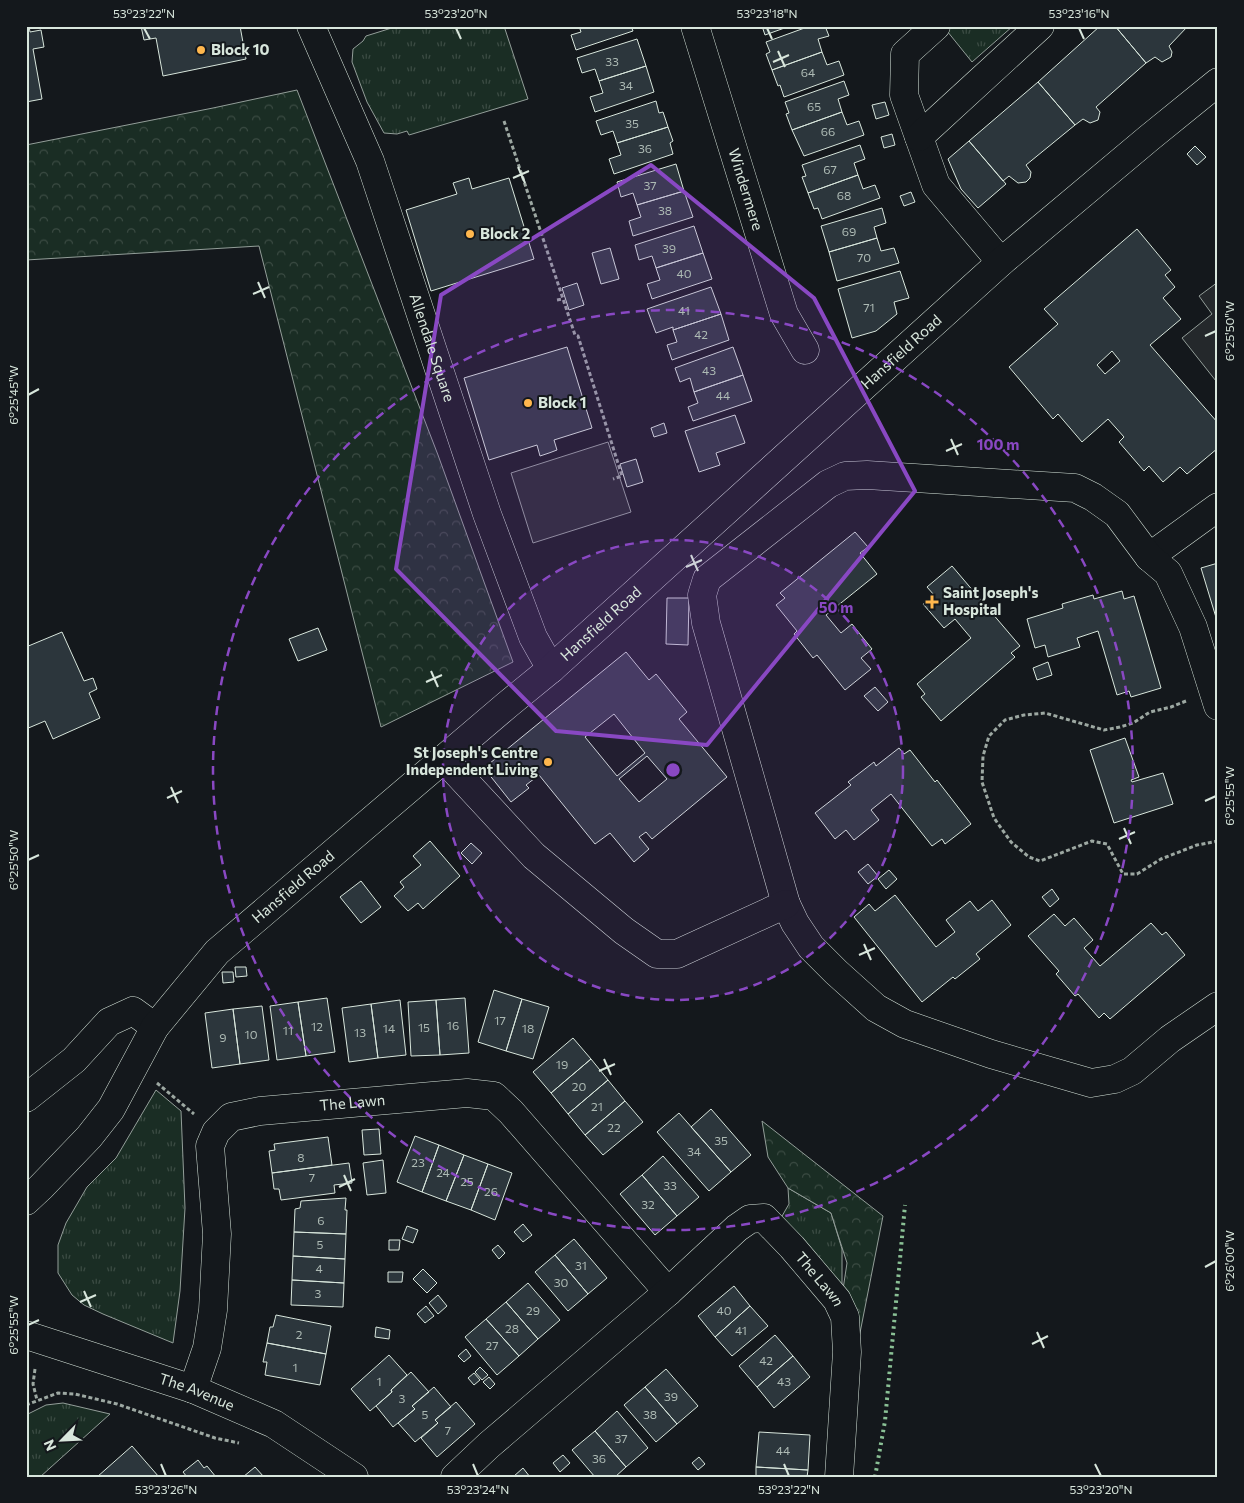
<svg xmlns="http://www.w3.org/2000/svg" width="1244" height="1503" font-family="Commissioner,sans-serif">
  <style>
    .grass { fill: url(#grass-tufts); stroke: #939e99 }
    .forest { fill: url(#forest-crowns); stroke: #939e99 }
    .parking { fill: #24282b; stroke: #939e99 }
    .building { fill: #2c363c; stroke: #d8e6dc; fill-rule: evenodd }
    .lines { fill: none; stroke-linecap: round; stroke-linejoin: round }
    .minor-casing { stroke: #d8e6dc; stroke-width: 29 }
    .path { stroke: #9da8a2; stroke-width: 3; stroke-dasharray: 4 2.5; stroke-linecap: butt }
    .minor { stroke: #14181c; stroke-width: 28 }
    .hedge { stroke: #8ac095; stroke-width: 4; stroke-dasharray: 2.5 4; stroke-linecap: butt }
    .marked { fill: #8948c3; fill-opacity: 0.2; stroke: #8948c3; stroke-width: 4; stroke-linejoin: round }
    .ticks { fill: none; stroke: #d8e6dc; stroke-width: 2 }
    .ring { fill: none; stroke: #8948c3; stroke-width: 2.5; stroke-dasharray: 9 6 }
    .poi-dot { fill: #ffb74d; stroke: #14181c; stroke-width: 2 }
    .labels { text-anchor: middle; stroke-width: 4; stroke-linejoin: round; paint-order: stroke }
    .number-label { font-size: 12px; fill: #adbab4 }
    .poi-label { font-size: 15px; font-weight: bold; fill: #d8e6dc; stroke: #14181c; text-anchor: start }
    .street-label { font-size: 15px; fill: #d8e6dc; stroke: #14181c }
    .centre { fill: #8948c3; stroke: #14181c; stroke-width: 2.5 }
    .ring-label { font-size: 15px; text-anchor: middle; font-weight: bold; fill: #8948c3; stroke: #14181c; stroke-width: 4; stroke-linejoin: round; paint-order: stroke }
    .neatline { fill: none; stroke: #d8e6dc; stroke-width: 2 }
    .ticks-label { font-size: 12px; text-anchor: middle; fill: #d8e6dc }
  </style>
  <defs>
    <pattern id="grass-tufts" width="24" height="20" patternUnits="userSpaceOnUse" patternTransform="scale(1.25)"><rect width="24" height="20" fill="#1a2d24"/><path d="M3 7l-1-3M5 7V3M7 7l1-3M15 17l-1-3M17 17v-4M19 17l1-3" fill="none" stroke="#3b4b43"/></pattern>
    <pattern id="forest-crowns" width="20" height="18" patternUnits="userSpaceOnUse" patternTransform="scale(1.25)"><rect width="20" height="18" fill="#1a2d24"/><path d="M2 6a3 3 0 1 1 6 0M12 15a3 3 0 1 1 6 0" fill="none" stroke="#3b4b43"/></pattern>
  </defs>
  <rect width="100%" height="100%" fill="#14181c"/>
  <path class="grass" d="M398,26h106l24,73 -119,36 -2,-4 -10,3 -13,-1 -17,-31 -15,-40 1,-13 10,-8 3,-5z
    M943,26h70l-41,36z
    M156,1090l25,21 4,97 -5,83 -7,52 -70,-29 -19,-9 -12,-10 -14,-22v-28l8,-22 21,-36 29,-29z
    M788,1188l43,25 11,36v47l-64,-73 11,-19z
    M63,1403l47,11 -70,63h-14v-62l20,-10z"/>
  <path class="forest" d="M297,90l141,365 75,207 -132,65 -122,-481 -233,14v-115l187,-37z
    M762,1121l121,95 -25,127 -16,-47 5,-33 -16,-50 -43,-25 -20,-31z"/>
  <path class="parking" d="M1218,282v98l-2,1 -34,-43 30,-24 -13,-18z
    M608,442l23,70 -98,31 -22,-70z"/>
  <path class="building" d="M26,26h3l1,6 11,-2 3,17 -11,2 9,50 -16,3z
    M141,26h99l6,33 -83,17 -7,-38 -12,2z
    M579,26h52l2,5 -57,19 -5,-15 10,-3z
    M762,26h28l-25,9z
    M810,26h15l4,10 -11,3 4,13 -50,18 -6,-16 4,-2 -4,-10z
    M1100,26h15l31,37 -50,44 4,5 -2,8 -8,3 -7,-4 -8,6 -37,-43z
    M1115,26h73l-19,20 3,6 -1,5 -9,5 -7,-5 -9,6z
    M637,39l9,27 -47,15 -4,-12 -13,4 -5,-15z
    M822,52l5,13 12,-4 5,14 -60,22 -4,-12 -2,1 -6,-16z
    M646,66l8,26 -59,20 -5,-15 13,-4 -4,-12z
    M844,81l5,14 -11,4 4,13 -50,18 -6,-16 3,-1 -4,-11z
    M1038,82l37,43 -49,40 5,7 -1,6 -4,4 -8,1 -9,-7 -6,5 -34,-40z
    M656,101l3,12 4,-1 5,15 -51,16 -4,-12 -12,4 -5,-14z
    M885,102l4,13 -13,4 -4,-14z
    M842,112l5,13 12,-4 5,14 -60,21 -12,-26z
    M668,127l5,14 -3,2 3,11 -59,20 -5,-15 12,-4 -4,-12z
    M892,134l3,11 -11,3 -3,-11z
    M969,141l37,43 -28,24 -17,-19 -13,-30z
    M860,145l5,14 -11,4 4,12 -50,18 -6,-16 4,-1 -4,-11z
    M1195,146l11,11 -9,8 -10,-11z
    M676,164l8,27 -47,14 -4,-12 -12,4 -4,-15z
    M858,175l5,14 12,-4 5,13 -58,21 -4,-11 -4,1 -6,-16z
    M469,178l3,11 37,-11 25,81 -103,32 -25,-81 51,-16 -4,-11z
    M684,191l9,26 -60,19 -4,-15 12,-4 -4,-12z
    M911,192l4,10 -11,4 -4,-10z
    M882,208l4,15 -12,4 3,11 -48,14 -8,-26z
    M694,226l9,27 -47,15 -4,-12 -13,4 -4,-15z
    M1137,229l34,41 -6,5 10,12 -12,11 18,21 -31,26 68,78v25l-31,26 -7,-7 -17,15 -14,-16 -5,5 -25,-29 5,-5 -16,-18 -26,23 -24,-28 -5,5 -44,-52 49,-43 -14,-15zM1112,351l8,10 -15,13 -8,-9z
    M877,238l4,13 13,-3 5,15 -62,18 -8,-29z
    M610,248l9,31 -18,5 -9,-31z
    M703,253l9,26 -60,20 -5,-15 13,-4 -4,-12z
    M900,271l9,27 -15,4 3,12 -21,17 -24,7 -14,-49z
    M577,283l7,22 -15,5 -7,-22z
    M711,287l10,27 -48,16v-3l-17,6 -9,-24z
    M721,314l8,26 -57,20 -5,-15 10,-3 -4,-12z
    M567,347l25,81 -38,12 3,10 -8,3 -9,3 -3,-11 -48,15 -25,-82z
    M733,347l10,28 -49,17 -4,-14 -10,4 -5,-14z
    M743,375l9,26 -59,20 -5,-14 10,-4 -4,-11z
    M735,415l10,28 -29,10 4,12 -21,7 -14,-41z
    M664,423l3,10 -13,4 -3,-9z
    M636,459l7,23 -16,5 -7,-23z
    M855,532l13,15 -8,6 17,21 -51,41 15,18 11,-9 20,25 -11,9 10,11 -26,21 -28,-35 -4,3 -19,-24 3,-3 -21,-26 9,-7 -5,-5z
    M1218,563v61l-17,-56z
    M952,566l68,80 -9,7 4,4 -74,64 -20,-24 4,-3 -8,-10 54,-46 -16,-19 -11,9 -21,-24 11,-9 -7,-8z
    M1122,591l2,8 10,-3 27,92 -30,9 -2,-6 -12,4 -19,-64 -21,7 3,9 -32,10 -3,-12 -10,3 -8,-29 36,-11 -1,-4 31,-9 1,4z
    M667,598h22l-1,47 -22,-1z
    M318,628l9,22 -29,11 -9,-22z
    M62,632l22,49 9,-3 4,11 -8,4 11,25 -47,21 -8,-18 -19,8v-82z
    M626,652l23,28 7,-6 31,38 -8,7 48,58 -75,62 -6,-7 -7,5 10,12 -15,13 -24,-29 -15,11 -56,-69 -13,10 3,3 -18,14 -27,-34zM614,714l31,39 -28,23 -32,-39zM647,756l20,23 -28,23 -20,-23z
    M1048,662l4,13 -15,5 -4,-12z
    M875,687l13,15 -10,9 -14,-15z
    M1125,738l14,39 -8,3 1,2 31,-9 10,31 -59,19 -24,-73z
    M899,748l5,6 6,-4 25,32 2,-2 34,44 -26,20 -3,-5 -10,7 -41,-52 -20,16 8,10 -25,20 -8,-10 -11,9 -20,-26 36,-28 -3,-3 26,-20 2,4z
    M430,841l30,35 -37,33 -5,-6 -10,8 -14,-15 10,-9 -4,-5 21,-17 -8,-9z
    M471,843l11,10 -10,11 -11,-11z
    M868,864l10,12 -10,8 -10,-12z
    M889,870l8,9 -11,10 -8,-10z
    M361,881l20,26 -20,16 -21,-26z
    M1052,889l7,10 -9,8 -8,-10z
    M895,895l41,52 19,-15 -9,-12 24,-19 8,10 14,-11 19,25 -35,29 4,5 -25,20 -2,-2 -31,25 -68,-85 15,-13 6,7z
    M1054,914l11,12 9,-8 19,22 -9,8 16,18 51,-43 11,12 4,-3 19,23 -75,64 -6,-6 -5,5 -21,-24 -3,2 -19,-22 3,-3 -31,-35z
    M235,967h11l1,9 -11,1z
    M222,972h11l1,10 -11,1z
    M494,990l28,9 -16,52 -28,-9z
    M327,998l8,54 -29,4 -8,-54z
    M465,998l4,55 -29,2 -4,-55z
    M522,999l27,8 -16,52 -27,-8z
    M400,1000l6,55 -28,3 -7,-54z
    M436,1000l4,55 -29,1 -3,-54z
    M298,1002l8,54 -29,4 -7,-54z
    M371,1004l7,54 -29,4 -7,-54z
    M262,1006l7,54 -29,4 -7,-55z
    M233,1009l7,55 -28,4 -7,-55z
    M573,1038l18,21 -40,34 -18,-21z
    M591,1059l17,21 -40,34 -17,-21z
    M608,1080l17,21 -40,34 -17,-21z
    M625,1101l18,21 -40,33 -18,-20z
    M711,1109l40,46 -20,17 -40,-45z
    M679,1113l52,59 -22,19 -52,-59z
    M379,1129l2,25 -17,1 -2,-25z
    M415,1136l24,9 -17,47 -25,-10z
    M328,1137l4,28 -60,8 -3,-22 6,-1 -1,-6z
    M439,1145l25,10 -18,46 -24,-9z
    M464,1155l24,9 -17,46 -25,-9z
    M663,1156l36,41 -22,19 -35,-41z
    M383,1160l3,33 -19,2 -4,-32z
    M349,1163l3,20 -18,2 1,8 -54,7 -2,-11h-5l-2,-16z
    M488,1164l24,9 -17,47 -24,-10z
    M642,1175l35,41 -22,19 -35,-41z
    M346,1198l-1,12h2l-1,24 -52,-2 1,-23 5,-1 1,-7z
    M523,1224l9,11 -9,7 -9,-10z
    M407,1226l11,4 -5,13 -11,-4z
    M294,1232l52,2 -1,25 -52,-3z
    M574,1239l33,39 -19,16 -33,-39z
    M389,1240h11l-1,10h-10z
    M498,1245l7,8 -6,6 -7,-9z
    M555,1255l33,39 -20,17 -33,-39z
    M293,1256l52,3 -1,24 -52,-3z
    M423,1269l14,14 -10,10 -14,-14z
    M388,1272h15l-1,10h-14z
    M292,1280l52,3 -1,24 -52,-2z
    M528,1283l32,37 -22,19 -32,-37z
    M734,1286l16,20 -35,31 -17,-21z
    M438,1295l9,11 -9,8 -9,-11z
    M506,1302l32,37 -19,17 -33,-37z
    M426,1306l8,10 -9,7 -8,-9z
    M750,1306l18,20 -36,30 -17,-19z
    M276,1315l55,11 -5,28 -59,-11 3,-16h3z
    M486,1319l33,37 -22,19 -32,-38z
    M376,1327l14,3 -1,9 -14,-2z
    M775,1335l18,21 -36,31 -18,-21z
    M267,1343l59,11 -6,31 -55,-10 2,-13h-4z
    M466,1349l5,7 -7,6 -6,-6z
    M389,1355l18,20 -16,15 1,2 -22,19 -19,-22z
    M793,1356l17,21 -36,31 -17,-21z
    M480,1367l8,8 -6,5 -7,-8z
    M666,1369l32,37 -21,18 -32,-37z
    M411,1372l18,20 -17,14 3,3 -22,18 -17,-21 16,-14 -1,-2z
    M474,1373l6,7 -6,5 -6,-7z
    M489,1377l6,7 -5,5 -7,-7z
    M434,1387l17,20 -16,13 3,3 -23,19 -17,-19 17,-14 -3,-3z
    M645,1387l32,37 -21,18 -32,-37z
    M456,1402l19,22 -38,33 -16,-19 17,-15 -3,-3z
    M617,1411l31,37 -22,19 -31,-36z
    M595,1431l31,36 -11,10h-20l-23,-27z
    M759,1432l51,3 -2,35 -52,-3z
    M132,1446l27,31h-62z
    M563,1455l7,8 -10,9 -7,-9z
    M699,1457l6,7 -7,6 -6,-7z
    M198,1460l6,8 3,-2 9,11h-29l-4,-5z
    M255,1467l9,10h-21z
    M756,1467l52,3 -1,7h-51z
    M523,1468l7,9h-17z"/>
  <g class="lines">
    <defs>
      <g id="minor">
        <path id="s1" d="M311,26l59,135 117,353 46,123 18,32"/>
        <path id="s2" d="M695,26l89,288 21,36"/>
        <path d="M936,26l-31,28 -1,41 32,90 65,77"/>
        <path d="M919,137l121,-111"/>
        <path d="M1149,557l69,-50"/>
        <path d="M1218,706l-25,-79 -25,-54 -19,-16 -32,-43 -24,-17 -18,-9 -208,-13 -22,1 -17,8 -121,95 -5,16 4,28 80,281 9,19 16,24 25,25 40,36 29,16 86,30 100,29 24,-4 17,-8 38,-32 48,-33"/>
        <path d="M444,759l90,97 90,75 33,23h20l109,-50"/>
        <path d="M26,1098l48,-38 35,-38 24,-11 22,16"/>
        <path id="s3" d="M26,1201l15,-14 48,-50 22,-28 44,-82 62,-75 290,-247 44,-36 450,-407 148,-124 69,-56"/>
        <path id="s4" d="M26,1335l167,54 81,35 80,53"/>
        <path id="s5" d="M193,1389l14,-41 6,-38 4,-76 -7,-88 6,-14 15,-15 29,-6 207,-18 27,3 17,16 157,180"/>
        <path id="s6" d="M455,1477l34,-32 179,-153 69,-64 13,-9 14,-1 28,29 45,53 8,17 2,35 -8,125"/>
      </g>
    </defs>
    <use href="#minor" class="minor-casing"/>
    <path class="path" d="M504,121l71,214 3,1 44,140 -9,3
      M557,300l6,-1
      M1186,701l-15,6 -21,5 -17,11 -13,4 -16,3 -59,-17 -21,2 -19,5 -16,16 -6,20 -1,26 12,36 17,24 18,15 11,4 52,-20 15,3 16,30h14l24,-15 36,-14 21,-4
      M157,1083l37,31
      M35,1369l-2,15 4,16
      M26,1405l32,-12 17,1 42,10 98,34 24,5"/>
    <use href="#minor" class="minor"/>
    <path class="hedge" d="M875,1477l10,-56 20,-216"/>
  </g>
  <path class="marked" d="M651,165l163,133 101,193 -208,254 -151,-14 -160,-162 45,-274z"/>
  <path class="ticks" d="M144,28l6,11M456,28l5,11M767,28l5,11M1079,28l5,11M778,51l7,16M773,62l16,-7M518,167l7,16M513,178l16,-7M258,282l7,16M253,294l16,-7M1205,336l11,-5M28,395l11,-6M951,439l7,16M946,451l16,-7M691,555l7,16M686,567l16,-7M431,671l7,16M426,682l16,-7M171,787l7,16M167,798l15,-7M1205,801l11,-5M1124,828l7,16M1119,839l16,-7M28,860l11,-5M864,944l7,16M859,955l16,-7M604,1059l7,16M599,1071l16,-7M344,1175l7,16M339,1187l16,-8M1205,1267l11,-6M84,1291l7,16M80,1302l16,-7M28,1325l11,-5M1037,1332l7,16M1032,1344l16,-8M161,1464l5,12M473,1464l5,12M784,1464l5,12M1095,1464l6,12"/>
  <circle cx="673" cy="770" r="230" fill="#8948c3" fill-opacity=".12"/>
  <g class="ring">
    <circle cx="673" cy="770" r="230"/>
    <circle cx="673" cy="770" r="460"/>
  </g>
  <g class="poi-dot">
    <circle cx="201" cy="50" r="5"/>
    <circle cx="470" cy="234" r="5"/>
    <circle cx="528" cy="403" r="5"/>
    <path d="M929.5 594.5h5v5h5v5h-5v5h-5v-5h-5v-5h5z"/>
    <circle cx="548" cy="762" r="5"/>
  </g>
  <g class="labels">
    <g class="number-label">
      <text x="612" y="66">33</text>
      <text x="808" y="77">64</text>
      <text x="626" y="90">34</text>
      <text x="814" y="111">65</text>
      <text x="632" y="128">35</text>
      <text x="828" y="136">66</text>
      <text x="645" y="153">36</text>
      <text x="830" y="174">67</text>
      <text x="650" y="190">37</text>
      <text x="844" y="200">68</text>
      <text x="665" y="215">38</text>
      <text x="849" y="236">69</text>
      <text x="669" y="253">39</text>
      <text x="864" y="262">70</text>
      <text x="684" y="278">40</text>
      <text x="869" y="312">71</text>
      <text x="684" y="315">41</text>
      <text x="701" y="339">42</text>
      <text x="709" y="375">43</text>
      <text x="723" y="400">44</text>
      <text x="500" y="1025">17</text>
      <text x="453" y="1030">16</text>
      <text x="317" y="1031">12</text>
      <text x="424" y="1032">15</text>
      <text x="389" y="1033">14</text>
      <text x="528" y="1033">18</text>
      <text x="288" y="1035">11</text>
      <text x="360" y="1037">13</text>
      <text x="251" y="1039">10</text>
      <text x="223" y="1042">9</text>
      <text x="562" y="1069">19</text>
      <text x="579" y="1091">20</text>
      <text x="597" y="1111">21</text>
      <text x="614" y="1132">22</text>
      <text x="721" y="1145">35</text>
      <text x="694" y="1156">34</text>
      <text x="301" y="1162">8</text>
      <text x="418" y="1167">23</text>
      <text x="443" y="1177">24</text>
      <text x="312" y="1182">7</text>
      <text x="467" y="1186">25</text>
      <text x="670" y="1190">33</text>
      <text x="491" y="1196">26</text>
      <text x="648" y="1209">32</text>
      <text x="321" y="1225">6</text>
      <text x="320" y="1249">5</text>
      <text x="581" y="1270">31</text>
      <text x="319" y="1273">4</text>
      <text x="561" y="1287">30</text>
      <text x="318" y="1298">3</text>
      <text x="533" y="1315">29</text>
      <text x="724" y="1315">40</text>
      <text x="512" y="1333">28</text>
      <text x="741" y="1335">41</text>
      <text x="299" y="1339">2</text>
      <text x="492" y="1350">27</text>
      <text x="766" y="1365">42</text>
      <text x="295" y="1372">1</text>
      <text x="379" y="1386">1</text>
      <text x="784" y="1386">43</text>
      <text x="671" y="1401">39</text>
      <text x="402" y="1403">3</text>
      <text x="425" y="1419">5</text>
      <text x="650" y="1419">38</text>
      <text x="448" y="1435">7</text>
      <text x="621" y="1443">37</text>
      <text x="783" y="1455">44</text>
      <text x="599" y="1463">36</text>
    </g>
    <g class="poi-label">
      <text x="211" y="55">Block 10</text>
      <text x="480" y="239">Block 2</text>
      <text x="538" y="408">Block 1</text>
      <text x="943" y="598">Saint Joseph's<tspan x="943" dy="17">Hospital</tspan></text>
      <text x="538" y="758" text-anchor="end">St Joseph's Centre<tspan x="538" dy="17">Independent Living</tspan></text>
    </g>
    <g class="street-label">
      <text dy="5" stroke="none"><textPath href="#s2" startOffset="171">Windermere</textPath></text>
      <text dy="5" stroke="none"><textPath href="#s1" startOffset="344">Allendale Square</textPath></text>
      <text dy="5" stroke="none"><textPath href="#s3" startOffset="1226">Hansfield Road</textPath></text>
      <text dy="5" stroke="none"><textPath href="#s3" startOffset="821">Hansfield Road</textPath></text>
      <text dy="5" stroke="none"><textPath href="#s3" startOffset="416">Hansfield Road</textPath></text>
      <text dy="5" stroke="none"><textPath href="#s5" startOffset="405">The Lawn</textPath></text>
      <text dy="5" stroke="none"><textPath href="#s6" startOffset="489">The Lawn</textPath></text>
      <text dy="5" stroke="none"><textPath href="#s4" startOffset="180">The Avenue</textPath></text>
    </g>
  </g>
  <circle cx="673" cy="770" r="8" class="centre"/>
  <g class="ring-label">
    <text x="998" y="450">100 m</text>
    <text x="836" y="613">50 m</text>
  </g>
  <rect width="1244" height="1503" fill="none" stroke="#14181c" stroke-width="55"/>
  <g transform="translate(62 1440) rotate(246)" stroke="#14181c" stroke-width="4" paint-order="stroke">
  <path d="M0-4L9 19L0 12L-9 19Z" fill="#d8e6dc"/>
  <text y="-8" font-size="14" font-weight="bold" text-anchor="middle" fill="#d8e6dc">N</text>
  </g>
  <rect x="28" y="28" width="1188" height="1448" class="neatline"/>
  <g class="ticks-label">
    <text x="144" y="18">53°23'22"N</text>
    <text x="456" y="18">53°23'20"N</text>
    <text x="767" y="18">53°23'18"N</text>
    <text x="1079" y="18">53°23'16"N</text>
    <text transform="translate(1230 331) rotate(-90)" y="4">6°25'50"W</text>
    <text transform="translate(14 395) rotate(-90)" y="4">6°25'45"W</text>
    <text transform="translate(1230 796) rotate(-90)" y="4">6°25'55"W</text>
    <text transform="translate(14 860) rotate(-90)" y="4">6°25'50"W</text>
    <text transform="translate(1230 1261) rotate(-90)" y="4">6°26'00"W</text>
    <text transform="translate(14 1325) rotate(-90)" y="4">6°25'55"W</text>
    <text x="166" y="1494">53°23'26"N</text>
    <text x="478" y="1494">53°23'24"N</text>
    <text x="789" y="1494">53°23'22"N</text>
    <text x="1101" y="1494">53°23'20"N</text>
  </g>
</svg>
